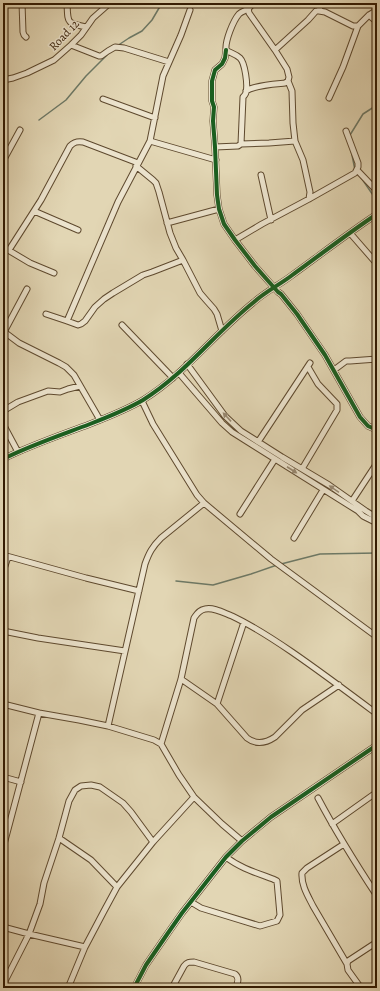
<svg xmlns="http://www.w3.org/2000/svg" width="380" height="991" font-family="Alegreya,serif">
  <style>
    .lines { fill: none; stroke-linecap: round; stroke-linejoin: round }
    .stream { stroke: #6d7966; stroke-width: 1.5 }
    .minor-casing { stroke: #5e492e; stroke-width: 7 }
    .minor { stroke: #ece4ce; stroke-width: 5 }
    .cycleway-casing { stroke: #ece4ce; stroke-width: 6 }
    .cycleway { stroke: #1b5e20; stroke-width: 4 }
    .oneway { fill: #988972 }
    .labels { text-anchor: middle; stroke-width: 3; stroke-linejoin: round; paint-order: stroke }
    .street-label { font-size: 12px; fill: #321a02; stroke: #ece4ce }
  </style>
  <rect width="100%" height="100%" fill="#e2d6b4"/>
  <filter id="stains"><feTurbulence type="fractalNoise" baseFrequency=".005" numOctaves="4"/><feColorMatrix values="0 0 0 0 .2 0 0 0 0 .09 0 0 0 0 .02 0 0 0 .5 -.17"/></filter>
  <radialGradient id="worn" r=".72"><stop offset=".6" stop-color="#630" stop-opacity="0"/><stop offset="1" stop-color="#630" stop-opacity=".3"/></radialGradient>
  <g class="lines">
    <path class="stream" d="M117,46l12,-8 13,-7 10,-11 10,-17
      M39,120l27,-20 20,-24 21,-21
      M350,135l13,-21 14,-9
      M351,150l4,20
      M360,176l17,25
      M281,564l39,-10 57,-1
      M176,581l37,4 38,-11 26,-9"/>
    <defs>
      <path id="minor" d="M22,3l1,29 1,3 2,2
        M67,3c1,20 -1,20 19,24
        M247,3l2,10 26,37 12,19 2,8 -1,4 4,10 1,32 2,18 8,19 2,9 5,23 -1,7
        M319,11l2,-8
        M369,15l8,7
        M71,45l28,11h2l7,-5 7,-4 9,1 45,14
        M226,50l-1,8 -3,6 -7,6 -3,11v20l2,6 -1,14 2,26 2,48 2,14 5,15 11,16 20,26 23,26 3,2 16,20 28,41 35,62 8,9 9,4
        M275,50l33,-30 8,-9h3l6,1 28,14h5l11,-11 8,-5
        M377,71v-1
        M3,80l10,-2 14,-5 27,-13 17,-15 10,-10 12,-17 17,-15
        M246,91c9,-6 29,-7 39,-8l3,-2
        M329,98l14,-31 15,-41
        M103,99l52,19
        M150,141l66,19
        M241,144l28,-1 26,-2
        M215,147l23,-1 3,-2 2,-47c1,-1 3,-3 3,-5 2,-7 -1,-29 -6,-34 -4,-4 -10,-5 -14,-8 -1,-9 7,-29 13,-36 3,-3 7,-3 10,-6 2,-2 3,-4 5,-5
        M3,161l17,-31
        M136,166l17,14 3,3 3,9 11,41 6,15 7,12 17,33 6,7 8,9 3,5 5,17
        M357,170l20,21
        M261,175l10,45
        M34,211l44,19
        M167,223l52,-14
        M350,233l27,31
        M235,240l27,-16 47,-25 46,-26 3,-6v-4l-12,-32
        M3,247l27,16 24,10
        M9,250l32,-50 29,-54c4,-4 7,-5 13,-4l55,21
        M46,314l21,7 11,4 3,-1 4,-3 10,-14 9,-8 9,-6 30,-18 9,-3 31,-12
        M67,321l51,-119 32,-61 13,-65 18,-41 9,-25
        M122,325l51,53
        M3,331l16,12 40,20 7,4 8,8 26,45
        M4,332l23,-43
        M187,364l38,52 16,15 41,26 47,28 37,26 11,7
        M334,370l12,-9h4l27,-2
        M179,373l43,50 10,9 126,79 5,5 14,7
        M142,401l11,23 44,71 7,8 67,56 106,78
        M3,411l15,-9 30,-11 12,1 8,-3 12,-3
        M3,424l15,28
        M258,442l52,-79
        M3,459c28,-14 58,-24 87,-35 18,-7 36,-14 53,-24 42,-26 72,-67 111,-98 11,-10 25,-17 37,-26 29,-21 56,-42 86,-62
        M302,469l35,-59v-6l-19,-20 -10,-17
        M352,501l25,-38
        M240,514l35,-55
        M294,538l29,-48
        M3,555l83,23 53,13
        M3,572l5,-15
        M3,631l35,7 87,13
        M181,679l36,25 30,34c9,7 19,5 28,-1l27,-27 37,-25
        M3,704l36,9 40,7 29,6 46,14 7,4 18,31 15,22 28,27 20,17
        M217,704l27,-82
        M108,726l37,-162c4,-11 7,-17 16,-26l43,-35
        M161,744l20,-65 13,-61c3,-4 5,-8 11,-9 9,-2 19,4 27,7 21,10 41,23 60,36 29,20 57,41 85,62
        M3,777l18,5
        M318,798c18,34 38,66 59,98
        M332,824l45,-32
        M59,838l32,22 26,27
        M344,844l-37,24 -5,5c-1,12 6,23 11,33l34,58
        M3,848l36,-135
        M191,902l10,6 59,18 17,-5 3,-6 -3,-34 -4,-2c-16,-6 -33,-11 -47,-22
        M3,927l26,7 56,13
        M3,985l26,-51 11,-30 4,-21 15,-45 10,-37 6,-11 6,-4 10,-1 9,2 23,16 8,9 22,30
        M68,988l17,-41 19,-36 13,-24 36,-45 41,-45
        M134,988l12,-23 22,-32 14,-20 44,-56 16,-16 29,-24 106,-72
        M172,988l12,-22c3,-4 5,-4 10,-4l41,12c5,4 3,9 0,14
        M361,988l-13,-18 -1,-6 1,-3 29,-19"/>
    </defs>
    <use href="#minor" class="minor-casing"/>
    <use href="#minor" class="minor"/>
    <defs>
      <path id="cycleway" d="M226,50l-1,8 -3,6 -7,6 -3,11v20l2,6 -1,14 2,26 2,48 2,14 5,15 11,16 20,26 23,26 3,2 16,20 28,41 35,62 8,9 9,4
        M3,459c28,-14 58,-24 87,-35 18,-7 36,-14 53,-24 42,-26 72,-67 111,-98 11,-10 25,-17 37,-26 29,-21 56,-42 86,-62
        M134,988l12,-23 22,-32 14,-20 44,-56 16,-16 29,-24 106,-72"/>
    </defs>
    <use href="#cycleway" class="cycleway-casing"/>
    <use href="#cycleway" class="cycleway"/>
  </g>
  <defs><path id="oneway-solid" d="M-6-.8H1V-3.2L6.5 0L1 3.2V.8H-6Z"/></defs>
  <g class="oneway">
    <use href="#oneway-solid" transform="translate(227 417) rotate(-133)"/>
    <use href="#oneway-solid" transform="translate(292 470) rotate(33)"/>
    <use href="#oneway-solid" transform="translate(334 489) rotate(-146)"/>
  </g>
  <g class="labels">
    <g class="street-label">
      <text transform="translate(64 35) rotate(-46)" y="4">Road 12</text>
    </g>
  </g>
  <rect width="380" height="991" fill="none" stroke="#e2d6b4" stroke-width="16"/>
  <rect x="4" y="4" width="372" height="983" fill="none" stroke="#321a02" stroke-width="2"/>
  <rect x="8" y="8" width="364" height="975" fill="none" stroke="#321a02"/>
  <rect width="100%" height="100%" filter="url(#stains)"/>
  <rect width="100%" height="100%" fill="url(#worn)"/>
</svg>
